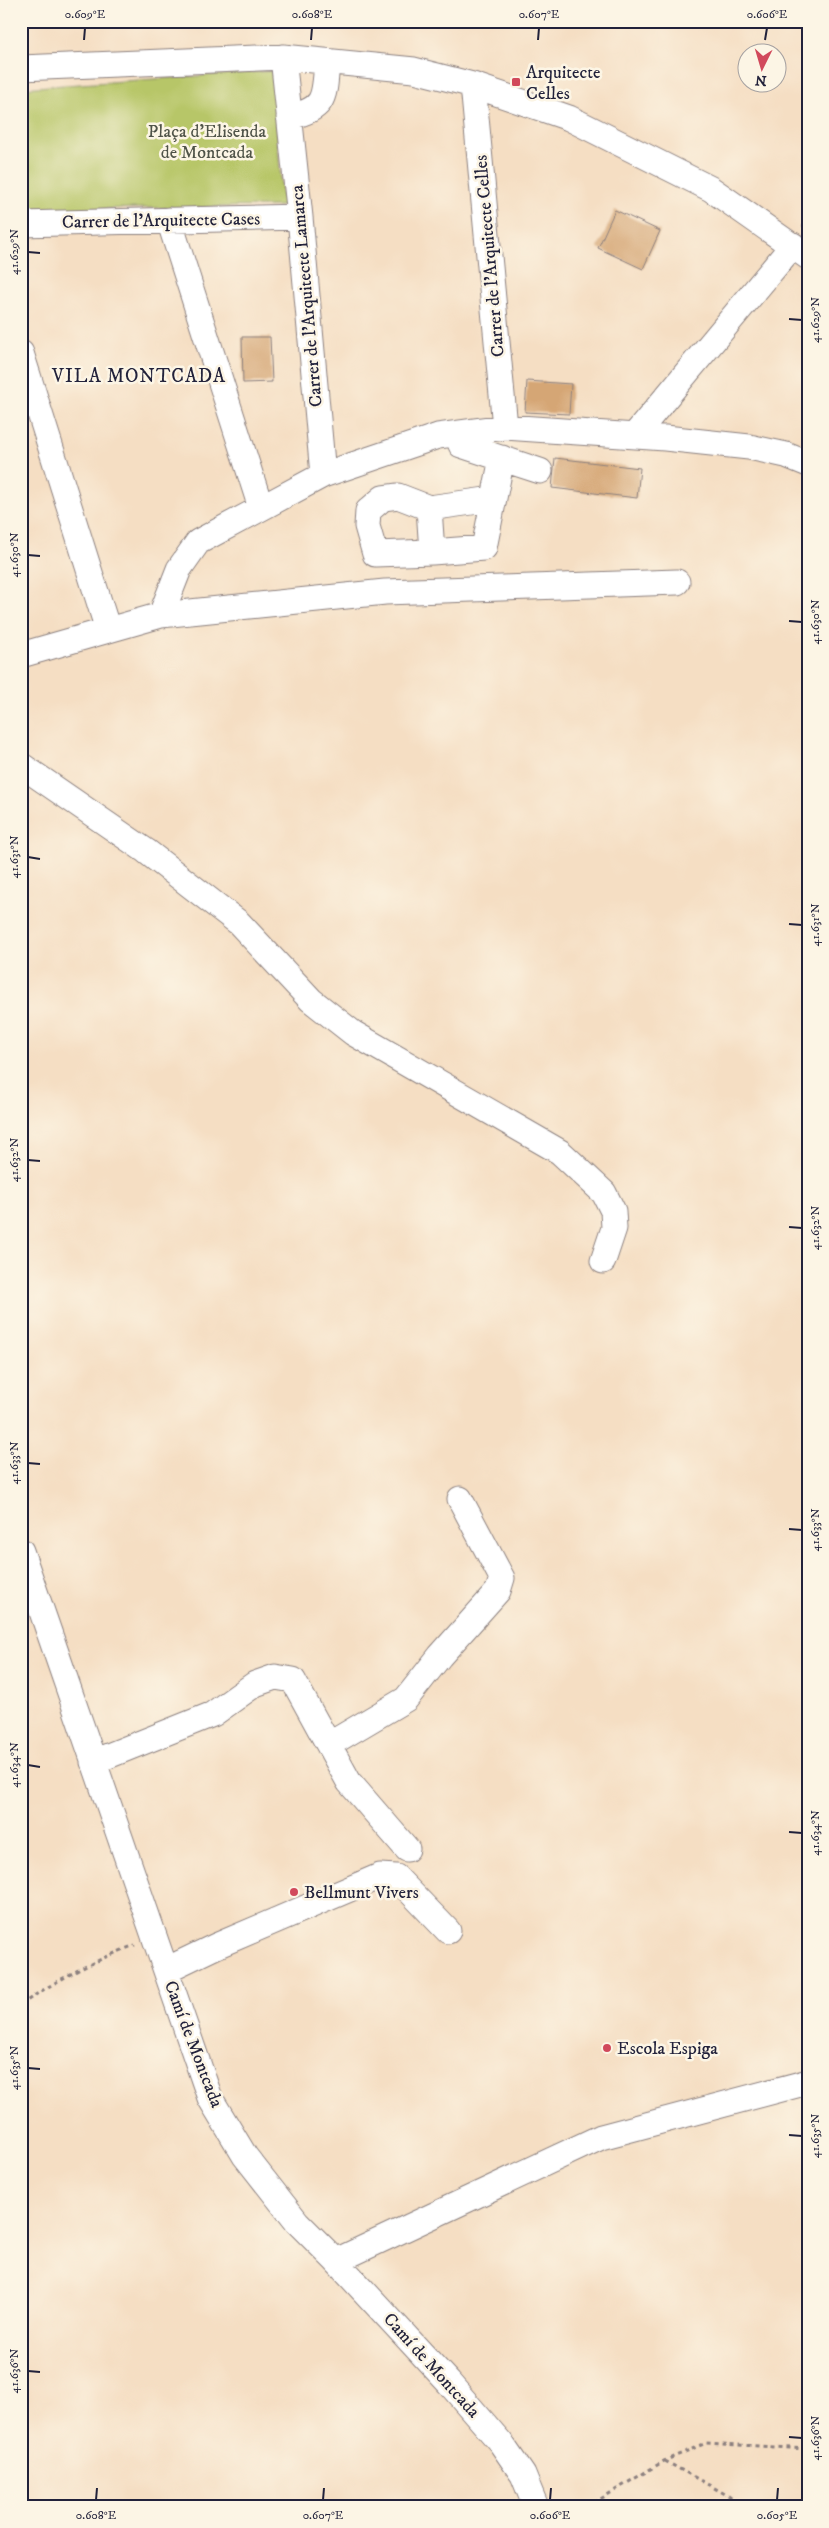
<svg xmlns="http://www.w3.org/2000/svg" width="829" height="2528" font-family="'IM FELL DW Pica',serif">
  <style>
    .green { fill: #b7c668; stroke: #6c7452 }
    .building { fill: #d5a675 }
    .lines { fill: none; stroke-linecap: round; stroke-linejoin: round }
    .minor-casing { stroke: #8c807f; stroke-width: 27 }
    .path { stroke: #8c807f; stroke-width: 3; stroke-dasharray: 4 4; stroke-linecap: butt }
    .minor { stroke: #fff; stroke-width: 25 }
    .ticks { fill: none; stroke: #22223b; stroke-width: 2 }
    .poi-dot { fill: #d1495b; stroke: #fcf5e5; stroke-width: 2 }
    .labels { text-anchor: middle; stroke-width: 5; stroke-linejoin: round; paint-order: stroke }
    .poi-label { font-size: 18px; fill: #22223b; stroke: #fcf5e5; text-anchor: start }
    .park-label { font-size: 18px; fill: #4f5348; stroke: #fcf5e5 }
    .street-label { font-size: 18px; fill: #22223b; stroke: #fcf5e5 }
    .neighbourhood-label { font-size: 19px; letter-spacing: 1px; fill: #22223b; stroke: #fcf5e5 }
    .neatline { fill: none; stroke: #22223b; stroke-width: 2 }
    .ticks-label { font-size: 12px; text-anchor: middle; fill: #22223b }
  </style>
  <rect width="100%" height="100%" fill="#fcf5e5"/>
  <filter id="ink" filterUnits="userSpaceOnUse"><feTurbulence type="fractalNoise" baseFrequency=".02" numOctaves="2"/><feDisplacementMap in="SourceGraphic" scale="10" xChannelSelector="R" yChannelSelector="G"/><feConvolveMatrix kernelMatrix="1 2 1 2 8 2 1 2 1" color-interpolation-filters="sRGB"/></filter>
  <filter id="wash" filterUnits="userSpaceOnUse"><feTurbulence type="fractalNoise" baseFrequency=".0096" numOctaves="4" result="noise"/><feDisplacementMap in="SourceGraphic" scale="20" xChannelSelector="R" yChannelSelector="G"/><feGaussianBlur stdDeviation="1.12" result="paint"/><feColorMatrix in="noise" values="0 0 0 0 0 0 0 0 0 0 0 0 0 0 0 0 0 1.4 0 .05"/><feComposite in="paint" operator="in"/></filter>
  <g filter="url(#wash)">
    <rect width="100%" height="100%" fill="#f5dec3"/>
    <path class="green" d="M272,71l11,135 -262,4v-122z"/>
    <g id="blocks">
      <path class="building" d="M615,210l45,21 -17,38 -45,-21z
        M242,337h28l2,45 -29,1z
        M527,381l44,3 -2,30 -44,-2z
        M555,458l85,10 -3,30 -85,-10z"/>
    </g>
  </g>
  <g filter="url(#ink)">
    <use href="#blocks" fill-opacity="0" stroke="#8c807f" stroke-width="1"/>
    <g class="lines">
      <defs>
        <path id="minor" d="M283,57l17,160 23,258
          M21,68l262,-11 131,13 59,15 96,33 142,71 97,68
          M473,85l32,342
          M289,117c38,-8 35,-21 38,-55
          M169,220l92,288
          M21,224l279,-7
          M21,353l87,277
          M457,434l4,11 79,26
          M634,436l159,-191
          M493,499l-64,9 3,44 52,-4 18,-90
          M429,508l-31,-12 -15,2 -15,13 -1,15 8,28 57,-2
          M161,615l224,-23 292,-10
          M21,655l140,-40 18,-46 19,-27 125,-67 115,-39 67,-9 160,11 84,9 37,8 22,9
          M21,765l125,86 93,72 72,77 42,33 207,119 44,41 9,18 1,17 -11,33
          M21,1551l189,547 35,58 52,66 39,39 113,122 52,60 22,32 13,32
          M330,1744l76,-45 34,-43 58,-65 4,-13 -42,-79
          M93,1762l120,-48 42,-30 20,-7 18,3 56,102 58,67
          M166,1970l50,-24 164,-70 16,1 52,54
          M336,2261l265,-124 207,-55"/>
      </defs>
      <use href="#minor" class="minor-casing"/>
      <path class="path" d="M803,227l5,-7
        M21,2005c36,-26 73,-44 114,-60
        M665,2461l62,34 16,12
        M587,2507l77,-46 42,-18 102,6"/>
      <use href="#minor" class="minor"/>
    </g>
  </g>
  <path class="ticks" d="M84,40l1,-12M311,40l1,-12M538,40l1,-12M765,40l2,-12M28,252l12,1M789,319l13,1M28,555l12,1M789,621l13,1M28,857l12,2M789,924l13,1M28,1160l12,1M789,1227l13,1M28,1463l12,1M789,1529l13,1M28,1765l12,2M789,1832l13,1M28,2068l12,1M789,2135l13,1M28,2371l12,1M789,2437l13,1M96,2500l1,-12M323,2500l1,-12M550,2500l1,-12M777,2500l1,-12"/>
  <g class="poi-dot">
    <rect x="511" y="77" width="10" height="10" rx="2.5"/>
    <circle cx="294" cy="1892" r="5"/>
    <circle cx="607" cy="2048" r="5"/>
  </g>
  <g class="labels">
    <g class="poi-label">
      <text x="526" y="78">Arquitecte<tspan x="526" dy="21">Celles</tspan></text>
      <text x="304" y="1898">Bellmunt Vivers</text>
      <text x="617" y="2054">Escola Espiga</text>
    </g>
    <g class="park-label">
      <text x="207" y="137">Plaça d'Elisenda<tspan x="207" dy="21">de Montcada</tspan></text>
    </g>
    <g class="street-label">
      <text transform="translate(161 220) rotate(-1)" y="6">Carrer de l'Arquitecte Cases</text>
      <text transform="translate(489 256) rotate(-95)" y="6">Carrer de l'Arquitecte Celles</text>
      <text transform="translate(306 296) rotate(-95)" y="6">Carrer de l'Arquitecte Lamarca</text>
      <text transform="translate(194 2044) rotate(69)" y="6">Camí de Montcada</text>
      <text transform="translate(432 2365) rotate(48)" y="6">Camí de Montcada</text>
    </g>
    <g class="neighbourhood-label">
      <text x="139" y="382">VILA MONTCADA</text>
    </g>
  </g>
  <rect width="829" height="2528" fill="none" stroke="#fcf5e5" stroke-width="55"/>
  <g transform="translate(762 68) rotate(185)"><circle r="24" fill="#fcf5e5" stroke="#a5a1a1"/>
  <path d="M0-4L9 19L0 12L-9 19Z" fill="#d1495b"/>
  <text y="-8" font-size="14" font-weight="bold" text-anchor="middle" fill="#22223b">N</text>
  </g>
  <rect x="28" y="28" width="774" height="2472" class="neatline"/>
  <g class="ticks-label">
    <text x="85" y="18">0.609°E</text>
    <text x="312" y="18">0.608°E</text>
    <text x="539" y="18">0.607°E</text>
    <text x="767" y="18">0.606°E</text>
    <text transform="translate(14 252) rotate(-90)" y="4">41.629°N</text>
    <text transform="translate(815 320) rotate(-90)" y="4">41.629°N</text>
    <text transform="translate(14 555) rotate(-90)" y="4">41.630°N</text>
    <text transform="translate(815 622) rotate(-90)" y="4">41.630°N</text>
    <text transform="translate(14 857) rotate(-90)" y="4">41.631°N</text>
    <text transform="translate(815 925) rotate(-90)" y="4">41.631°N</text>
    <text transform="translate(14 1160) rotate(-90)" y="4">41.632°N</text>
    <text transform="translate(815 1228) rotate(-90)" y="4">41.632°N</text>
    <text transform="translate(14 1463) rotate(-90)" y="4">41.633°N</text>
    <text transform="translate(815 1530) rotate(-90)" y="4">41.633°N</text>
    <text transform="translate(14 1765) rotate(-90)" y="4">41.634°N</text>
    <text transform="translate(815 1833) rotate(-90)" y="4">41.634°N</text>
    <text transform="translate(14 2068) rotate(-90)" y="4">41.635°N</text>
    <text transform="translate(815 2136) rotate(-90)" y="4">41.635°N</text>
    <text transform="translate(14 2371) rotate(-90)" y="4">41.636°N</text>
    <text transform="translate(815 2438) rotate(-90)" y="4">41.636°N</text>
    <text x="96" y="2519">0.608°E</text>
    <text x="323" y="2519">0.607°E</text>
    <text x="550" y="2519">0.606°E</text>
    <text x="777" y="2519">0.605°E</text>
  </g>
</svg>
